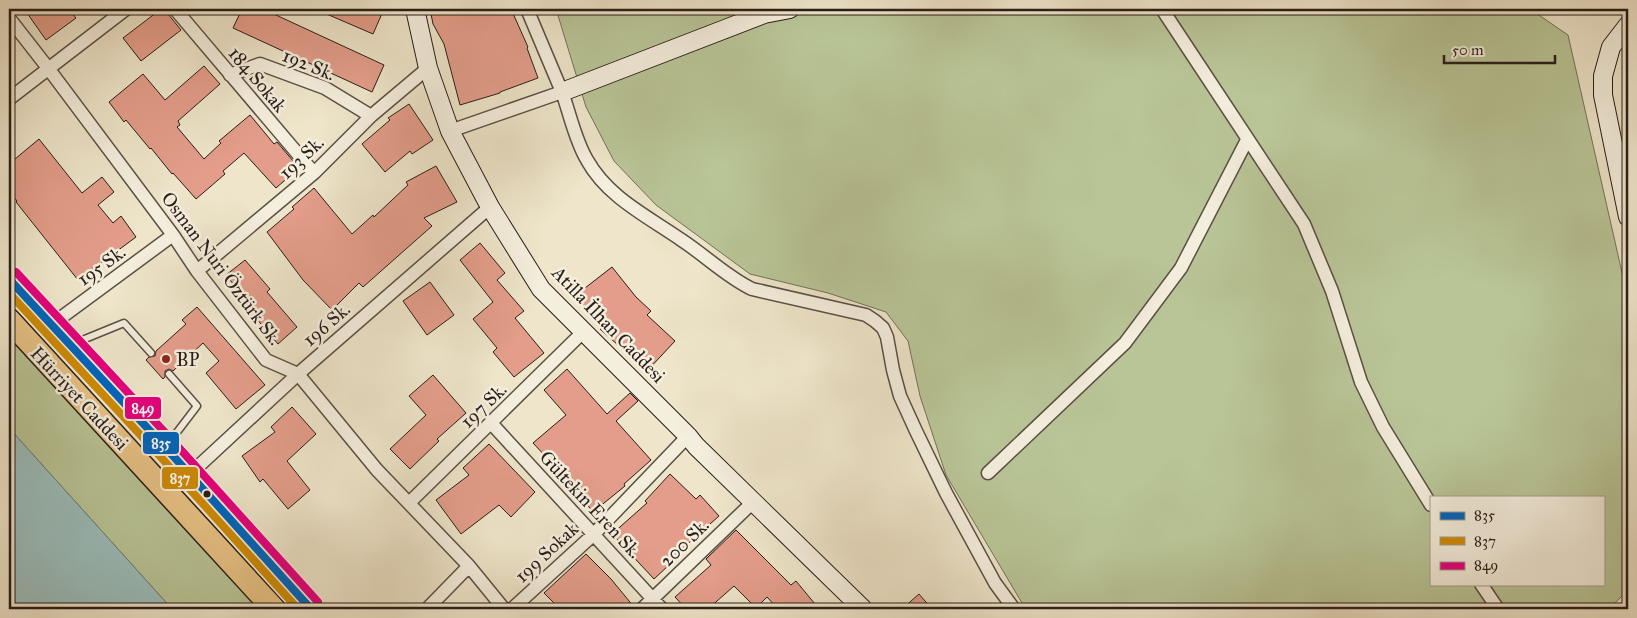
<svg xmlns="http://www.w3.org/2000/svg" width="1637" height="618" font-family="'IM FELL Great Primer',serif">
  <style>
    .green { fill: #b9c597; stroke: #717258; fill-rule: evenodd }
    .water { fill: #9bbebc; stroke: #6d7e7b }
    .building { fill: #e39d8a; stroke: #291e19 }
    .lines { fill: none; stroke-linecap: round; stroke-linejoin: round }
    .lane-casing { stroke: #5a5045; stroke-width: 9 }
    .street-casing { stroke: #5a5045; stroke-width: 15 }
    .secondary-casing { stroke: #291e19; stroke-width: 20 }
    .highway-casing { stroke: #291e19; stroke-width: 25 }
    .lane { stroke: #f4eedd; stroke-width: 6 }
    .street { stroke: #f4eedd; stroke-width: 12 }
    .secondary { stroke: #f4eedd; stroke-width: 18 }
    .highway { stroke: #e7c285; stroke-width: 22 }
    .bus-1-casing { stroke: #f4eedd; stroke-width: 11 }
    .bus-2-casing { stroke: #f4eedd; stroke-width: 11 }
    .bus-3-casing { stroke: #f4eedd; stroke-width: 11 }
    .bus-1 { stroke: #0065bd; stroke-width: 8 }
    .bus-2 { stroke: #ce8b05; stroke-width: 8 }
    .bus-3 { stroke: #e5007d; stroke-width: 8 }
    .poi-dot { fill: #8f2418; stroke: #f4eedd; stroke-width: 2 }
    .bus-dot { fill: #291e19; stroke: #f4eedd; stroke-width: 2 }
    .labels { text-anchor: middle; stroke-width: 5; stroke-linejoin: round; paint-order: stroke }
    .street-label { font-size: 19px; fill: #291e19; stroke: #f4eedd }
    .poi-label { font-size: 19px; fill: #291e19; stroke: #f4eedd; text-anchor: start }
    .line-badge { stroke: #f4eedd; stroke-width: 2 }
    .badge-label { font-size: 14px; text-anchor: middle; font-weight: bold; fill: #fff }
  </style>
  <rect width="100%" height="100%" fill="#eee5ca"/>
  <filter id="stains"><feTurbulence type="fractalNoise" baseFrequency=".004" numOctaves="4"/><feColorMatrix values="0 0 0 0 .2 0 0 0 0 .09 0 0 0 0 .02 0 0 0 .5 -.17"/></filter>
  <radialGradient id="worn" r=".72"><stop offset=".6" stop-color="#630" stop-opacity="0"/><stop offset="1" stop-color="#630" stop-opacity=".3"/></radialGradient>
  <path class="green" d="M556,9h974l38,26 60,264v291l-19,19h-580l-7,-6 -76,-128 -26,-79 -12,-55 -22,-29 -58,-19 -78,-19 -94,-69 -42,-44 -28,-54zM1431,497h172v87h-172z
    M9,320l265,289h-102l-163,-181z"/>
  <path class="water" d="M9,428l163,181h-163z"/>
  <path class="building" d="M33,9h36l7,9 -30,22 -19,-27z
    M161,9h3l17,21 -40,31 -18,-23z
    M242,9h21l121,56 -12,27 -139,-64z
    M315,9h69l-11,25z
    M430,9h81l17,38 -1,1 11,30 -38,14v1l-40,12 -16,-61 -11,-20z
    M204,66l16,18 -42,37 2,4 -3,2 27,32 17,-16 -2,-2 31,-26 24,29 3,-2 22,26 -23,20 -32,-35 -21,18 2,3 -29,25 -23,-26 -1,1 -21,-26 -1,1 -24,-29 -2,2 -15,-20 34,-28 22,26z
    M409,104l24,36 -21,14 -2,-3 -25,21 -23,-28 28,-24 -2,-2z
    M39,139l43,54 20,-16 12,15 -16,13 15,18 8,-7 15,21 -58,43 -62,-78 1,-1 -8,-10v-27z
    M436,166l21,36 -33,16 8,8 -69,61 -4,-4 -27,27 -29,-30 -36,-48 27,-23 -2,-2 22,-19 38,46 21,-19 1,2 34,-32 -2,-3z
    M480,243l25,30 -8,7 27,31 -9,7 29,35 -30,24 -21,-25 4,-4 -24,-29 20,-17 -33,-42z
    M245,260l25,29 -3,3 30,35 -19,17 -23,-27 3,-2 -32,-40z
    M612,267l24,30 15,14 -4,4 28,26 -28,30 -47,-42 1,-1 -25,-33z
    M430,282l24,33 -27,20 -24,-34z
    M197,307l68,78 -29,24 -30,-36 13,-12 -16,-18 -30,28 -4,-2 -4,2v6l-2,2 -17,-19 3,-3 6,-1 1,-5 30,-27 -4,-4z
    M567,369l40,45 23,-21 8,8 -22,20 35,39 -27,24 1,2 -32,26 -15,-19 1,-1 -46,-49 33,-28 -22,-25z
    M433,375l33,38 -29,26 2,2 -29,28 -20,-20 36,-34 -17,-19z
    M292,407l24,27 -29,27 23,29 -22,19 -25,-30 -3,3 -18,-26 33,-24 -4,-5z
    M489,444l46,48 -24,25 -12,-12 -38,29 -25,-34 33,-25 -6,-7z
    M670,474l26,25 4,-4 19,21 -38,34 2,2 -29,27 -42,-45 35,-31 -2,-2z
    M736,530l55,55 5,-4 19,23 -6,5h-31l-11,-12 -11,11 -22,-22 -26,23h-22l-11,-12 36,-32 -5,-6z
    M586,554l25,25 23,28v2h-74l-16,-16z
    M919,594l13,15h-30z"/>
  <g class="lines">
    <defs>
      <path id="lane" d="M75,343l49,-20 27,30
        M168,444l29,-38 -28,-32"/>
      <path id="street" d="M175,9l139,164
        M1162,9l142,215 28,67 29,91 22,45 48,78
        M9,18l39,50 125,167 24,36 69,89 32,14 79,96 92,96 35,43
        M230,75l30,-11 65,24 46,28
        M562,92c8,22 13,48 25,68 21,38 62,57 96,81 24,16 44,36 69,48l114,26 9,6 8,7 4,9 6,33 7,26 16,35 30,62 49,90 19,26
        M9,99l117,-90
        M450,131l112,-39 -35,-83
        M197,271l117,-98 57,-57 57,-48
        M51,325l122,-90
        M491,423l171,186
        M988,473l137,-130 56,-75 66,-128
        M190,474l108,-100 192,-167
        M409,503l174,-171
        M1481,584l17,25
        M427,609l42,-43
        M512,609l82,-75 94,-98
        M642,609l111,-107"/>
      <path id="secondary" d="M415,9l13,59 22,63 40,76 51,82 147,147 8,10 167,163
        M1628,25l-17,22 -8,29v19l25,122
        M562,92l202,-78 26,-5"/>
      <path id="highway" d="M9,279l156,168 146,162
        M9,320l265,289"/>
    </defs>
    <use href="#lane" class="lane-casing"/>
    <use href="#street" class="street-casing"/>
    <use href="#secondary" class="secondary-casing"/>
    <use href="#highway" class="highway-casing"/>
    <use href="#lane" class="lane"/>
    <use href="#street" class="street"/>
    <use href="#secondary" class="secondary"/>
    <use href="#highway" class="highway"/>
    <defs>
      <path id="bus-1" d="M9,279l156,168 146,162"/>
      <path id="bus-2" d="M9,293l149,161 140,155"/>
      <path id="bus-3" d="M16,272l156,168 146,162"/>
    </defs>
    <use href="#bus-1" class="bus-1-casing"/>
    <use href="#bus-2" class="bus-2-casing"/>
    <use href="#bus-3" class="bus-3-casing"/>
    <use href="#bus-1" class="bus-1"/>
    <use href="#bus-2" class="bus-2"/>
    <use href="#bus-3" class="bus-3"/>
  </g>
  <circle class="poi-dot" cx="166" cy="359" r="5"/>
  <circle class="bus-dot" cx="207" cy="494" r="4.5"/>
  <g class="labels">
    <g class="street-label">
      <text transform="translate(309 64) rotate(22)" y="7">192 Sk.</text>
      <text transform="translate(258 79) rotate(50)" y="7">184 Sokak</text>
      <text transform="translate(301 157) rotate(-43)" y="7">193 Sk.</text>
      <text transform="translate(101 265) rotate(-36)" y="7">195 Sk.</text>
      <text transform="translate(222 268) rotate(53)" y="7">Osman Nuri Öztürk Sk.</text>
      <text transform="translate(326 324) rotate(-41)" y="7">196 Sk.</text>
      <text transform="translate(609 324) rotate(46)" y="7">Atilla İlhan Caddesi</text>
      <text transform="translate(80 398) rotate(47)" y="7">Hürriyet Caddesi</text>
      <text transform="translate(483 405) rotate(-44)" y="7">197 Sk.</text>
      <text transform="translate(591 504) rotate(47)" y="7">Gültekin Eren Sk.</text>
      <text transform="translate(684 542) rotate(-44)" y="7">200 Sk.</text>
      <text transform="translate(546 552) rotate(-43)" y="7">199 Sokak</text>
    </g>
    <g class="poi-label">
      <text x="176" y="366">BP</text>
    </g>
  </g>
  <g class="line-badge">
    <rect x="124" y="396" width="38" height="24" rx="5" fill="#e5007d"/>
    <rect x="142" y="431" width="38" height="24" rx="5" fill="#0065bd"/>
    <rect x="161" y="466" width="38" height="24" rx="5" fill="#ce8b05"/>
  </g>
  <g class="badge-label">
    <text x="143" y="413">849</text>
    <text x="161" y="448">835</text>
    <text x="180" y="483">837</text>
  </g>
  <rect width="1637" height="618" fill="none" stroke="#eee5ca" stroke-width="30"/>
  <rect x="10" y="10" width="1617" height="598" fill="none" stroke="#291e19" stroke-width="2.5"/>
  <rect x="15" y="15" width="1607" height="588" fill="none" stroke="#291e19"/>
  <rect x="1430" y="496" width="175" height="90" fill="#f4eedd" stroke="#a39b8f"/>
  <rect x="1440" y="512" width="25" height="8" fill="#0065bd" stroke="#a39b8f"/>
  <text x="1474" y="520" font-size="15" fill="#291e19">835</text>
  <rect x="1440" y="537" width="25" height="8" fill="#ce8b05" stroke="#a39b8f"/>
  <text x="1474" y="546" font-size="15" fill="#291e19">837</text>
  <rect x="1440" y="562" width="25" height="8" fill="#e5007d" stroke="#a39b8f"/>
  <text x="1474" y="570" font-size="15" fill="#291e19">849</text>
  <path d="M1444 55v8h111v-8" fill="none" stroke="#291e19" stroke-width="2.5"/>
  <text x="1452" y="55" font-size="15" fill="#291e19" stroke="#f4eedd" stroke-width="4" paint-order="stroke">50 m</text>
  <rect width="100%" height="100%" filter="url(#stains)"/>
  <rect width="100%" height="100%" fill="url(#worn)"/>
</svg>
